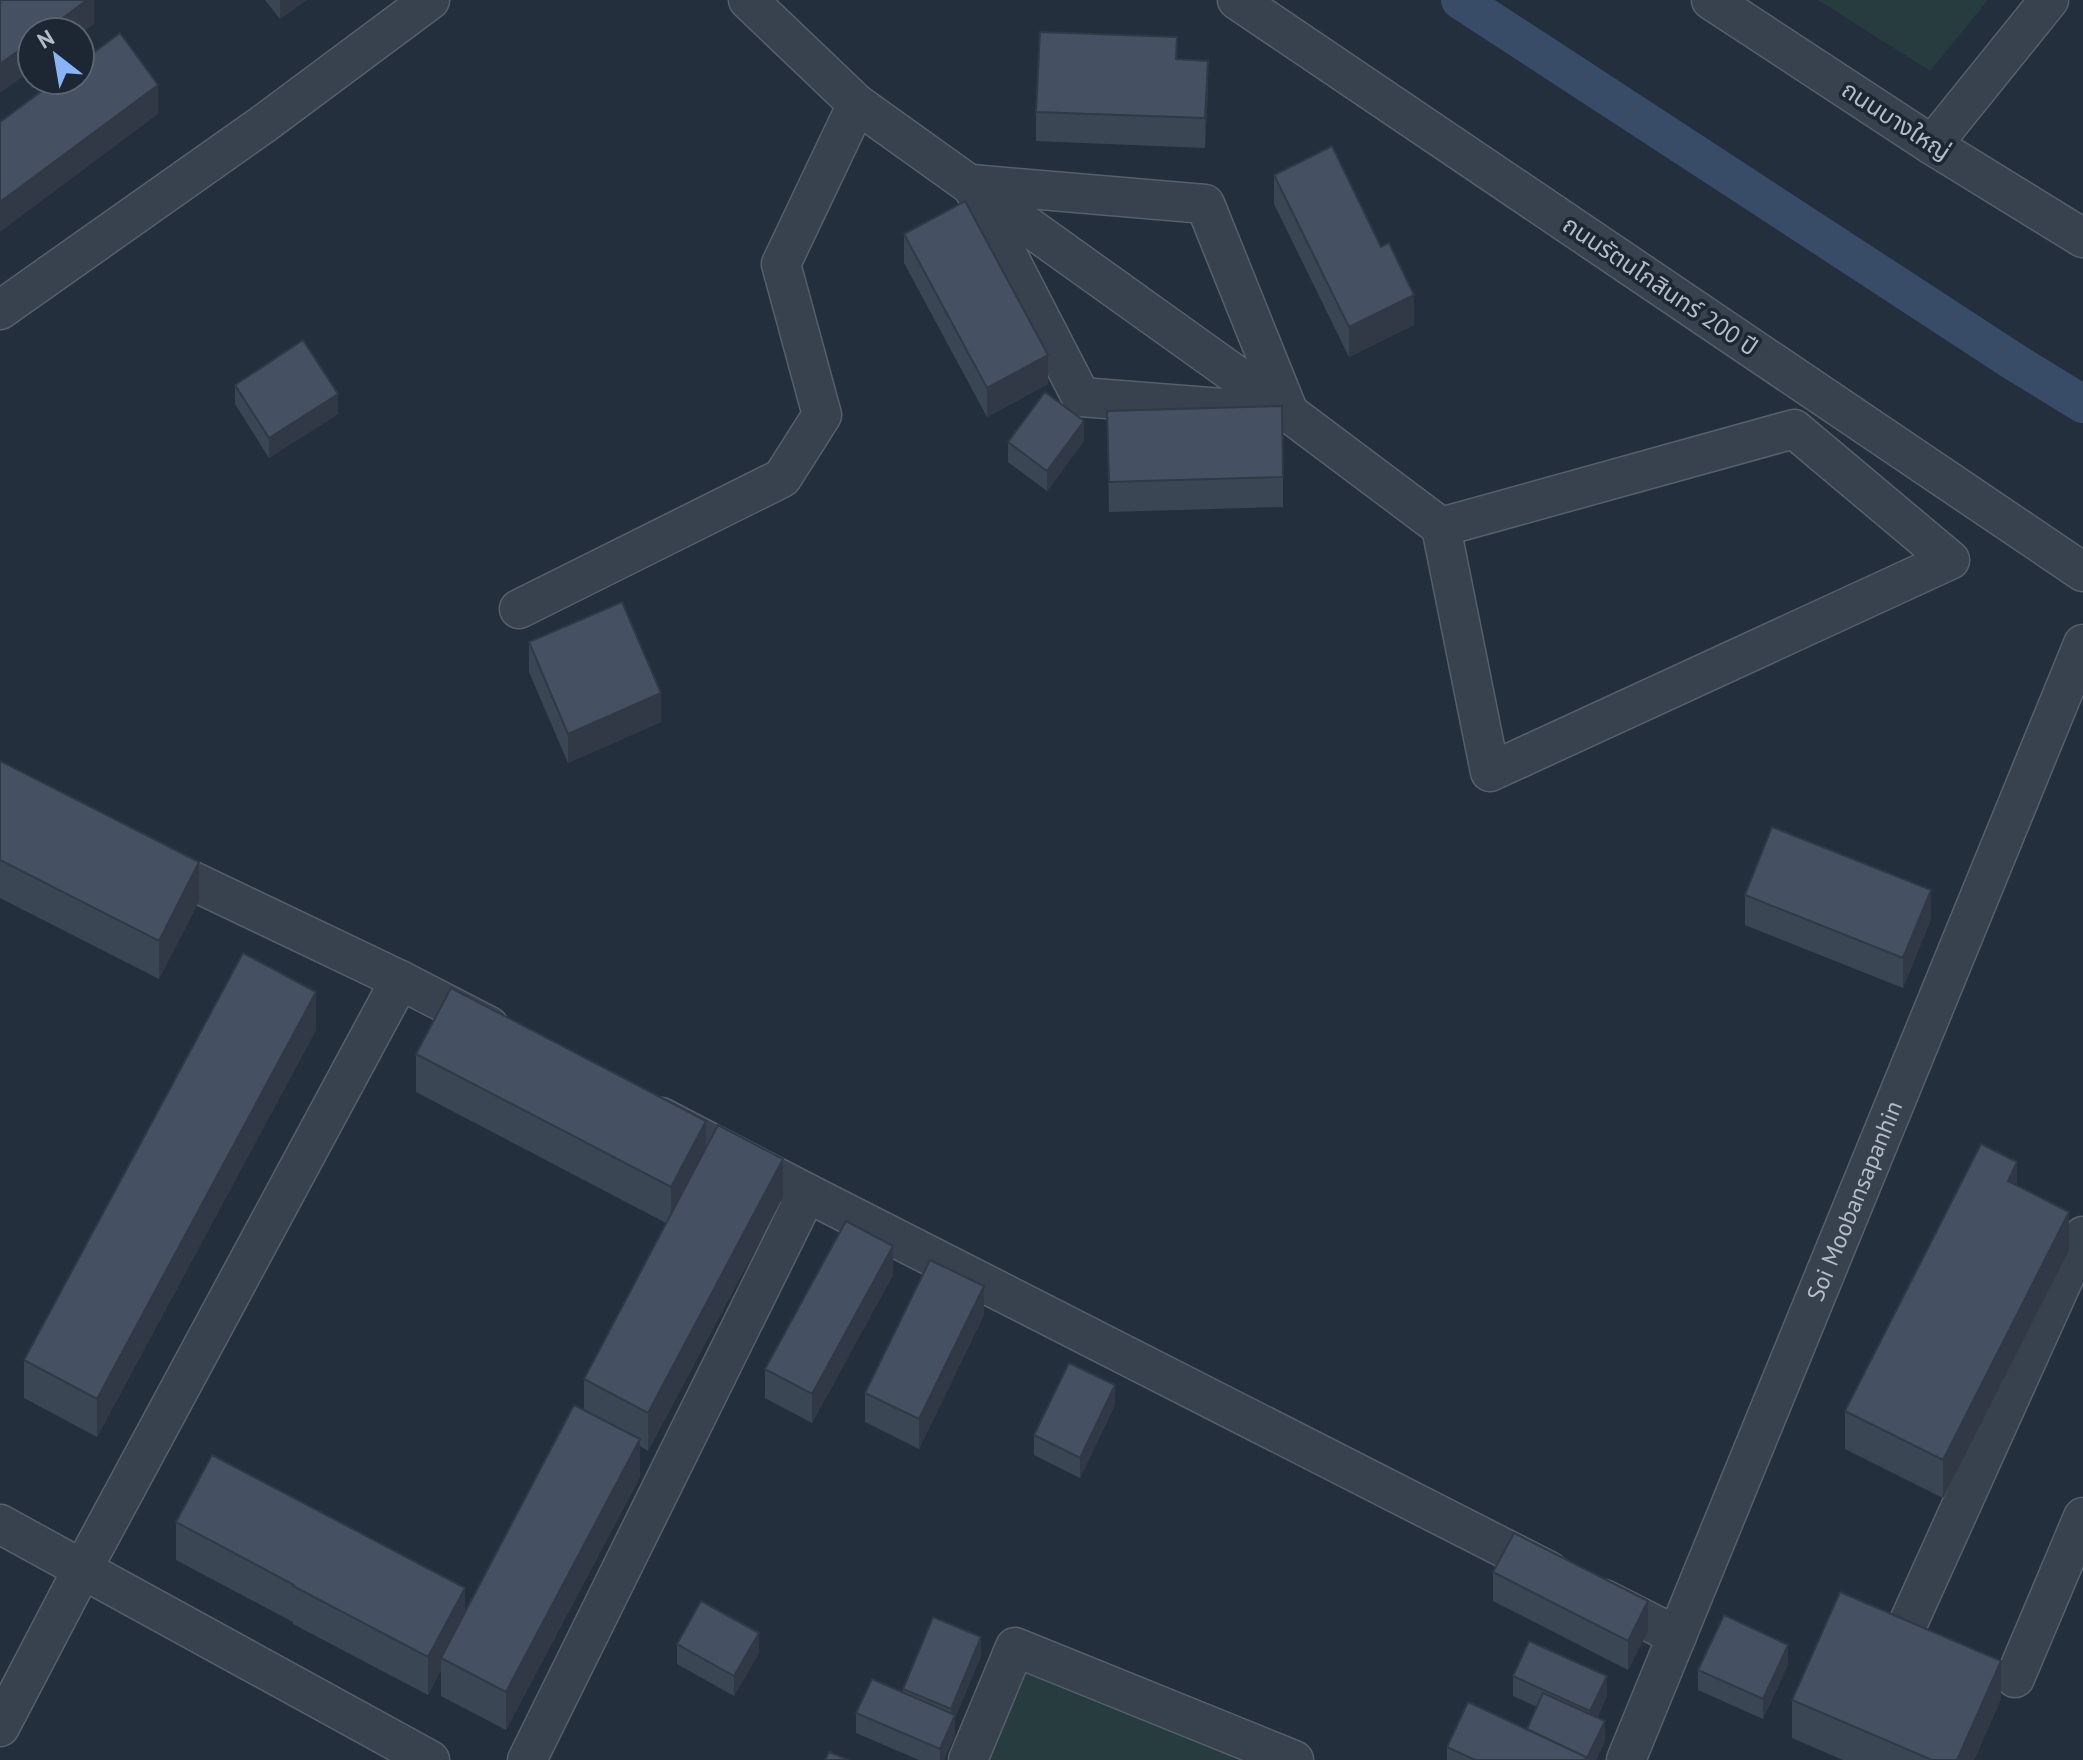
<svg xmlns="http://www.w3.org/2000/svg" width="2083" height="1760" font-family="'PT Sans','Noto Sans Thai',sans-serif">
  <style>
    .green { fill: #263c3f }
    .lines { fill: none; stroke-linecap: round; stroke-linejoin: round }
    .canal { stroke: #394c67; stroke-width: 38 }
    .minor-casing { stroke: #565f6c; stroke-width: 41 }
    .minor { stroke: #38414e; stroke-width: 38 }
    .wall { fill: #3b4654 }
    .shaded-wall { fill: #303945 }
    .building { fill: #455162; stroke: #303945; stroke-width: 2 }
    .labels { text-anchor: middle; stroke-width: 7; stroke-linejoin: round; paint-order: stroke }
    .street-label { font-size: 24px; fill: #b4bcc9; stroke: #1d2633 }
  </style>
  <rect width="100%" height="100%" fill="#242f3e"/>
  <path class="green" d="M1818,0h170l-58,71z
    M1026,1668l219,92h-260z"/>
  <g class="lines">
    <path class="canal" d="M1460,0l556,363 67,41"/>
    <defs>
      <g id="minor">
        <path d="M748,0l109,104 432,309 152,114 49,245 460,-212 -156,-131 -353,98"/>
        <path d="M1237,0l846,572"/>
        <path d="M1711,0l221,145 151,93"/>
        <path d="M1932,145l117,-145"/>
        <path d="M971,184l234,20 84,209 -208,-16z"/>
        <path d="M0,310l262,-185 168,-125"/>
        <path d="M519,609l263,-131 40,-63 -41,-151 76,-160"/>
        <path d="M153,862l247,118 89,46"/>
        <path d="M661,1117l146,76 742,378"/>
        <path d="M0,1524l430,236"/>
        <path d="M1604,1599l73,37"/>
        <path d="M1905,1630l178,-394"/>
        <path d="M2015,1678l68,-161"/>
        <path d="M0,1727l82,-157 318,-590"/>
        <path d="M527,1760l280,-567"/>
        <path d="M968,1760l47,-113 279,113"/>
        <path id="s1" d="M1626,1760l457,-1116"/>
      </g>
    </defs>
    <use href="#minor" class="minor-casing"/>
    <use href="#minor" class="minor"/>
  </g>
  <path class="wall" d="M265,0h41l-26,19z
    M1177,59l31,31 -3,58 -169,-7v-29z
    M1274,175l140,150 -65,32 -75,-153z
    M904,234l144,150 -61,33 -83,-154z
    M235,385l103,29 -69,44 -34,-54z
    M1107,411l176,66v30l-174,5z
    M1084,441l-37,50 -39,-29v-20z
    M529,642l132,80 -93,41 -39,-91z
    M0,761l199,140 -40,78 -159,-81z
    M1745,895l186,24 -28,69 -158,-63z
    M316,1030l-219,407 -73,-39v-38z
    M416,1054l290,94 77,49 -135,254 -8,-5v31l-134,253 -65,-34v-26l-13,25 -135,-71v-2l-117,-62v-38l289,91 119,-203v-31l82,-156 -250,-131z
    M2017,1186l52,64 -126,248 -98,-49v-38z
    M893,1275l-81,148 -47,-25v-29z
    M984,1315l-65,134 -54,-27v-29z
    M1115,1405l-35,73 -46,-23v-20z
    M1493,1572l155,59 -20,39 -135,-69z
    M677,1644l82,9 -25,43 -57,-32z
    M981,1656l-26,62v17l-11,25h-25l-63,-27v-20l47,-21v-3z
    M1788,1665l-25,54 -65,-29v-20z
    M1513,1676l94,20 -10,22 8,23 -9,19h-149v-13l80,-18 10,-22 -24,-11z
    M2001,1699l-27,61h-131l-51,-22v-38z"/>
  <path class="shaded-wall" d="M87,0h7v24l-14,10v-2h-36z
    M280,0h26l-26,19z
    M32,41v29l-32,23v-29z
    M1208,61v29l-3,58v-30z
    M158,85v29l-158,118v-30z
    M1414,295v30l-65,32v-30z
    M1048,355v29l-61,33v-29z
    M338,394v20l-69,44v-20z
    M1084,421v20l-37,50v-20z
    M661,693v29l-93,41v-29z
    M199,862v39l-40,78v-38z
    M1931,890v29l-28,69v-30z
    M316,992v38l-219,407v-38z
    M706,1121v39l-35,65v-38z
    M783,1159v38l-135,254v-38z
    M2017,1162v39l-9,-20z
    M2069,1212v38l-126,248v-38z
    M893,1246v29l-81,148v-29z
    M984,1286v29l-65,134v-30z
    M1115,1385v20l-35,73v-20z
    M640,1439v38l-134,253v-38z
    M465,1588v38l-24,32v12l-13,25v-38z
    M1648,1601v30l-20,39v-29z
    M759,1633v20l-25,43v-20z
    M981,1637v19l-26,62v17l-11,25h-4v-11l11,-24v-16z
    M1788,1645v20l-25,54v-20z
    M2001,1661v38l-27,61h-17z
    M1607,1676v20l-17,35v-20z
    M1605,1721v20l-9,19h-10z"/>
  <path class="building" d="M0,0h87l-43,32h-12v9l-32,23z
    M1040,32l137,5 -1,22 32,2 -3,57 -169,-6z
    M120,33l38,52 -158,117v-80l57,-42h23v-17z
    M1332,146l49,101 8,-4 25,52 -65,32 -75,-152z
    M965,201l83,154 -61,33 -83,-154z
    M303,340l35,54 -69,44 -34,-53z
    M1045,392l39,29 -37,50 -39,-29z
    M1282,406l1,71 -174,5 -2,-71z
    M622,602l39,91 -93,41 -39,-92z
    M0,761l199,101 -40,79 -159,-81z
    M1772,827l159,63 -28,68 -158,-63z
    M243,953l73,39 -219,407 -73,-39z
    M451,988l255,133 -35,66 -255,-133z
    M718,1125l65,34 -135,254 -64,-34z
    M1981,1144l36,18 -9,19 61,31 -126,248 -98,-49z
    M846,1221l47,25 -81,148 -47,-25z
    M930,1260l54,26 -65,133 -54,-26z
    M1069,1363l46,22 -35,73 -46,-23z
    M574,1405l66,34 -134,253 -65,-34z
    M212,1455l253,133 -37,69 -135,-71 1,-1 -118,-63z
    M1514,1533l134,68 -20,40 -135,-69z
    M1840,1592l161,69 -44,99h-25l-140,-60z
    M701,1601l58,32 -25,43 -57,-32z
    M1724,1615l64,30 -25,54 -65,-29z
    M933,1617l48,20 -30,72 -48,-20z
    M1529,1641l78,35 -17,35 -77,-35z
    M872,1679l83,36 -15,34 -84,-36z
    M1543,1693l62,28 -19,39v-3l-59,-28z
    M1468,1702l118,55 -1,3h-110l-28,-13z
    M829,1752l20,8h-24z"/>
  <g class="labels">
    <g class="street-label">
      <text transform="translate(1896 121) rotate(33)" y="8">ถนนบางใหญ่</text>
      <text transform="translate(1660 286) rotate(34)" y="8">ถนนรัตนโกสินทร์ 200 ปี</text>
      <text dy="8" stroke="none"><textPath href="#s1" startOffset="604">Soi Moobansapanhin</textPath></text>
    </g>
  </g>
  <g transform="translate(56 56) rotate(329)"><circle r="38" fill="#1d2633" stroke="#59626f" stroke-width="2"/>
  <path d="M0-6L14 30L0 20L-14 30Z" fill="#8ab4f8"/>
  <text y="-12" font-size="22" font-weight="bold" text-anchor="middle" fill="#b4bcc9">N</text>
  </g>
</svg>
